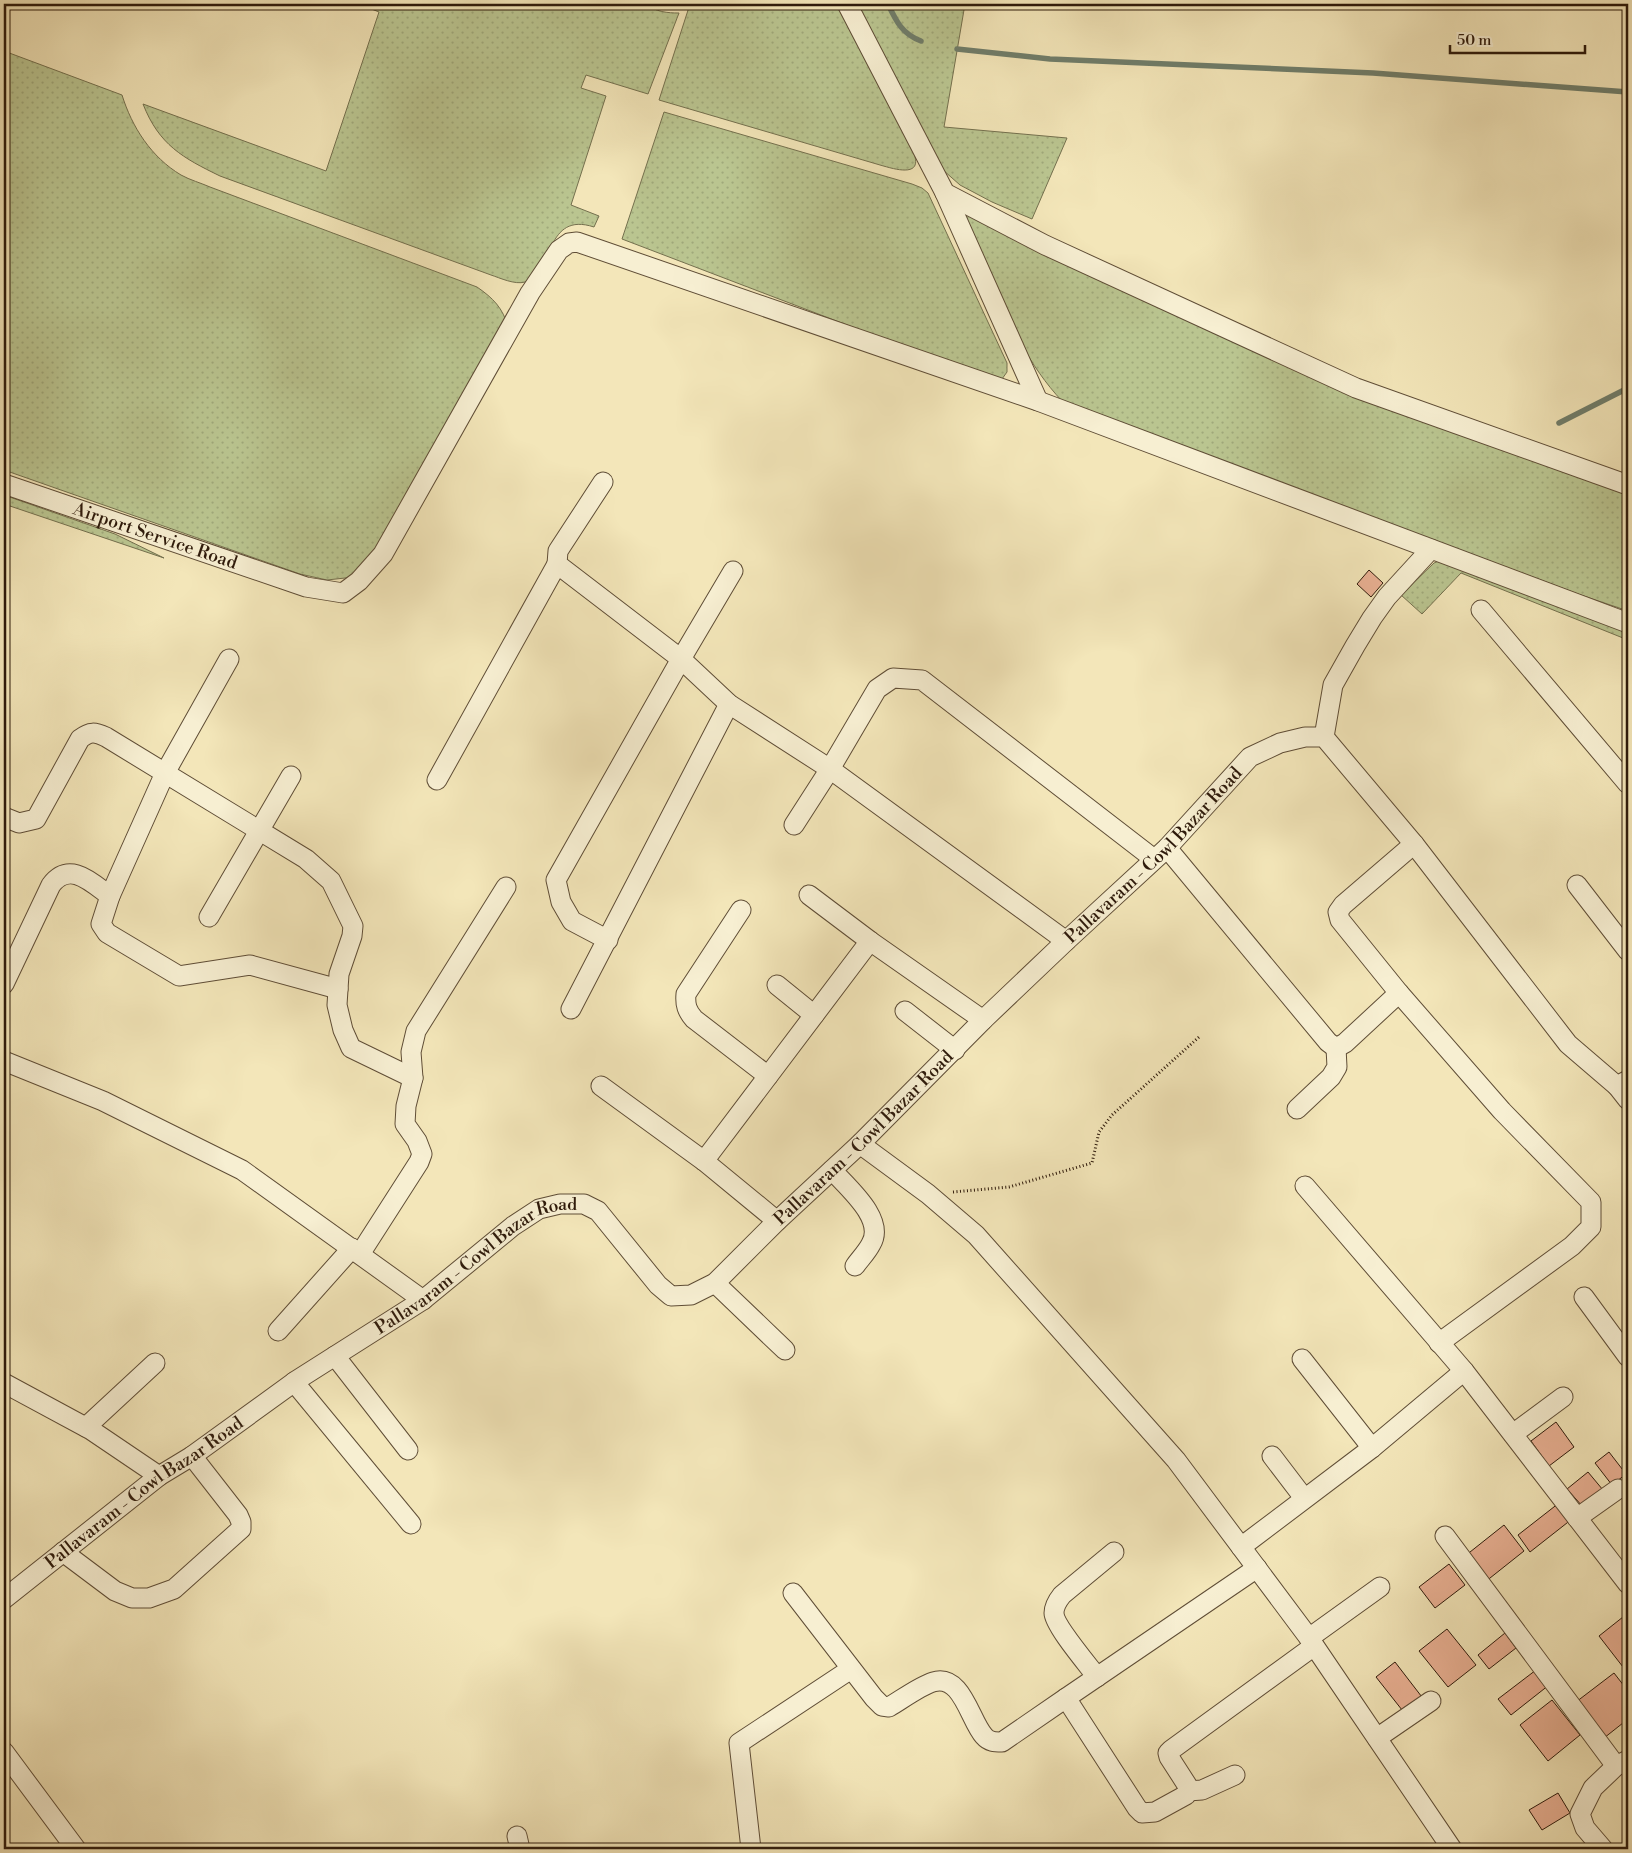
<svg xmlns="http://www.w3.org/2000/svg" width="1632" height="1853" font-family="'Libre Bodoni',serif">
  <style>
    .grass { fill: url(#grass-dots); stroke: #74704e }
    .lines { fill: none; stroke-linecap: round; stroke-linejoin: round }
    .stream { stroke: #707e6b; stroke-width: 5.5 }
    .building { fill: #eab194; stroke: #2e1a0b }
    .minor-casing { stroke: #5f4d36; stroke-width: 21 }
    .path { stroke: #2e1a0b; stroke-width: 3; stroke-dasharray: 1 2.5; stroke-linecap: butt }
    .minor { stroke: #f7efd2; stroke-width: 19 }
    .labels { text-anchor: middle; stroke-width: 4; stroke-linejoin: round; paint-order: stroke }
    .street-label { font-size: 18px; fill: #2e1a0b; stroke: #f7efd2 }
  </style>
  <defs>
    <pattern id="grass-dots" width="8" height="8" patternUnits="userSpaceOnUse" patternTransform="scale(1.25)"><rect width="8" height="8" fill="#bac590"/><path d="M2 2h.1M6 6h.1" fill="none" stroke="#a0a97b" stroke-width="1.8" stroke-linecap="round"/></pattern>
  </defs>
  <rect width="100%" height="100%" fill="#f3e6b9"/>
  <filter id="stains"><feTurbulence type="fractalNoise" baseFrequency=".004" numOctaves="4"/><feColorMatrix values="0 0 0 0 .2 0 0 0 0 .09 0 0 0 0 .02 0 0 0 .5 -.17"/></filter>
  <radialGradient id="worn" r=".72"><stop offset=".6" stop-color="#630" stop-opacity="0"/><stop offset="1" stop-color="#630" stop-opacity=".3"/></radialGradient>
  <path class="grass" d="M359,4h288c8,8 21,9 32,9l-31,81 -62,-19 -5,13 25,8 -35,109 28,11 -5,11c-49,-16 -40,45 -69,55 -10,3 -25,-4 -34,-7l-271,-99c-37,-18 -61,-31 -77,-72l183,67 53,-159z
    M690,4l21,5 2,-5h125l75,147c12,28 -19,18 -33,14l-221,-65z
    M857,4h108l-21,123 123,11 -35,81 -40,-17 -32,-17 -17,-15z
    M4,51l118,44c10,32 29,62 59,80 9,5 20,8 29,12l267,100c16,11 26,21 31,40l-122,226 -32,24 -27,3 -27,-6 -296,-104z
    M664,112l248,72 10,4 6,5 79,170v9l-5,7 -11,1 -369,-141z
    M963,210l165,78 500,198v125l-50,-17 -516,-193c-33,-35 -53,-79 -73,-123 -10,-22 -20,-44 -26,-68z
    M4,495l111,39 49,24 -160,-54z
    M1441,560l187,68v12l-167,-67 -39,41 -21,-19 33,-32z"/>
  <g class="lines">
    <path class="stream" d="M888,4c8,17 14,30 33,37
      M957,49l93,10 323,14 255,19
      M1559,423l69,-35"/>
  </g>
  <path class="building" d="M1369,570l14,13 -12,14 -14,-13z
    M1556,1422l18,25 -25,19 -18,-25z
    M1609,1452l17,22 -14,11 -17,-22z
    M1588,1472l15,18 -20,17 -16,-18z
    M1559,1503l13,16 -42,33 -12,-17z
    M1504,1525l20,26 -39,31 -20,-26z
    M1449,1564l16,21 -30,23 -16,-21z
    M1628,1613v50l-5,4 -24,-31z
    M1447,1629l29,36 -28,22 -29,-36z
    M1505,1633l11,15 -27,21 -11,-14z
    M1395,1662l30,39 -19,14 -30,-38z
    M1536,1670l13,15 -38,30 -13,-16z
    M1614,1673l14,18v28l-24,19 -28,-36z
    M1552,1700l28,35 -32,26 -28,-36z
    M1558,1793l12,20 -28,17 -13,-20z"/>
  <g class="lines">
    <defs>
      <g id="minor">
        <path d="M847,4l98,189 100,52 311,143 272,97"/>
        <path d="M945,193l93,208"/>
        <path d="M603,482l-45,69 -1,13 124,95 52,-88"/>
        <path id="s1" d="M4,484l302,103 37,6 16,-12 24,-27 147,-261 29,-43 10,-7 8,-1 461,159 590,222"/>
        <path d="M1481,610l147,174"/>
        <path d="M1324,737l9,-52 22,-39 17,-28 15,-21 44,-48"/>
        <path d="M437,780l120,-216"/>
        <path d="M4,817l15,6 17,-4 44,-80c10,-8 15,-7 26,-2l200,122 25,22 22,45 -1,10 -13,38 -2,31 6,25 8,18 62,30"/>
        <path d="M794,825l36,-56 47,-80 16,-11 29,2 232,179"/>
        <path d="M1414,844l-71,61 -5,7 2,8 59,73 103,118 89,91v25l-19,19 -133,97"/>
        <path d="M1167,848l161,194 8,6 9,-5 54,-50"/>
        <path d="M1577,885l51,66"/>
        <path d="M809,895l61,46 113,79"/>
        <path d="M110,896l55,-123 64,-114"/>
        <path d="M741,910l-55,84c-1,11 1,17 8,25l74,57"/>
        <path d="M209,917l82,-141"/>
        <path d="M608,940l-36,-19 -11,-19 -5,-22 125,-221 48,45 101,65 236,172"/>
        <path d="M4,984l47,-99c19,-25 41,-2 59,11l-9,28 6,9 72,43 71,-11 88,24"/>
        <path d="M777,985l37,30"/>
        <path d="M571,1009l158,-305"/>
        <path d="M905,1011l50,39"/>
        <path d="M4,1061l99,40 139,69 181,130"/>
        <path d="M601,1086l103,75 73,60"/>
        <path d="M1617,1086l11,14"/>
        <path d="M1297,1109l34,-32 6,-10 -1,-19"/>
        <path d="M860,1144l68,50 48,41 200,225 133,178 143,211"/>
        <path d="M704,1161l166,-220"/>
        <path d="M832,1170c15,17 54,49 39,74 -4,8 -11,15 -16,22"/>
        <path d="M1305,1186l159,185 164,213"/>
        <path d="M360,1254l59,-92 3,-8 -5,-13 -12,-17 1,-18 7,-28 -2,-26 5,-21 90,-144"/>
        <path d="M715,1283l70,67"/>
        <path d="M1584,1297l44,60"/>
        <path d="M278,1331l74,-83"/>
        <path d="M335,1356l73,94"/>
        <path d="M1302,1359l70,89"/>
        <path d="M294,1382l117,142"/>
        <path d="M4,1383l87,47 68,46"/>
        <path d="M86,1427l69,-64"/>
        <path d="M1513,1434l50,-37"/>
        <path d="M1272,1456l32,42"/>
        <path d="M1577,1518l41,-29"/>
        <path d="M1445,1536l171,230"/>
        <path d="M1241,1547l131,-99 92,-77"/>
        <path d="M63,1552l52,39 17,7h17l25,-9 67,-60v-7l-3,-7 -46,-59"/>
        <path d="M1257,1568l-191,130 71,110 5,5 13,-1 31,-17 2,-4 -1,-6 -18,-28 -1,-4 3,-3 143,-104"/>
        <path d="M793,1593l81,105 8,8 7,1c12,-7 31,-21 44,-25 29,-9 37,39 51,54 5,6 11,6 18,6l64,-44"/>
        <path id="s2" d="M4,1599l155,-123 33,-20 105,-76 126,-80 90,-74 26,-17 21,-5h24l14,7 60,74 13,11 20,-1 24,-12 62,-62 83,-77 123,-124 83,-79 101,-93 83,-91 30,-14 25,-6h19l90,107 154,200 49,42 11,-6"/>
        <path d="M1309,1638l71,-51"/>
        <path d="M1097,1677c-9,-12 -43,-52 -43,-64 0,-7 4,-13 8,-18l52,-43"/>
        <path d="M1377,1738l54,-37"/>
        <path d="M4,1752l72,97"/>
        <path d="M1188,1791l14,-1 33,-15"/>
        <path d="M517,1836l3,13"/>
        <path d="M751,1849l-12,-106 112,-74"/>
        <path d="M1603,1849l-18,-21 -5,-14 13,-26 23,-22 12,-6"/>
      </g>
    </defs>
    <use href="#minor" class="minor-casing"/>
    <path class="path" d="M953,1192l56,-5 83,-24 7,-31 13,-17 87,-78"/>
    <use href="#minor" class="minor"/>
  </g>
  <g class="labels">
    <g class="street-label">
      <text dy="6" stroke="none"><textPath href="#s1" startOffset="160">Airport Service Road</textPath></text>
      <text dy="6" stroke="none"><textPath href="#s2" startOffset="1496">Pallavaram - Cowl Bazar Road</textPath></text>
      <text dy="6" stroke="none"><textPath href="#s2" startOffset="1091">Pallavaram - Cowl Bazar Road</textPath></text>
      <text dy="6" stroke="none"><textPath href="#s2" startOffset="581">Pallavaram - Cowl Bazar Road</textPath></text>
      <text dy="6" stroke="none"><textPath href="#s2" startOffset="176">Pallavaram - Cowl Bazar Road</textPath></text>
    </g>
  </g>
  <rect width="1632" height="1853" fill="none" stroke="#f3e6b9" stroke-width="20"/>
  <rect x="5" y="5" width="1622" height="1843" fill="none" stroke="#2e1a0b" stroke-width="2.5"/>
  <rect x="10" y="10" width="1612" height="1833" fill="none" stroke="#2e1a0b"/>
  <path d="M1450 45v8h135v-8" fill="none" stroke="#2e1a0b" stroke-width="2.5"/>
  <text x="1457" y="45" font-size="15" fill="#2e1a0b" stroke="#f7efd2" stroke-width="4" paint-order="stroke">50 m</text>
  <rect width="100%" height="100%" filter="url(#stains)"/>
  <rect width="100%" height="100%" fill="url(#worn)"/>
</svg>
